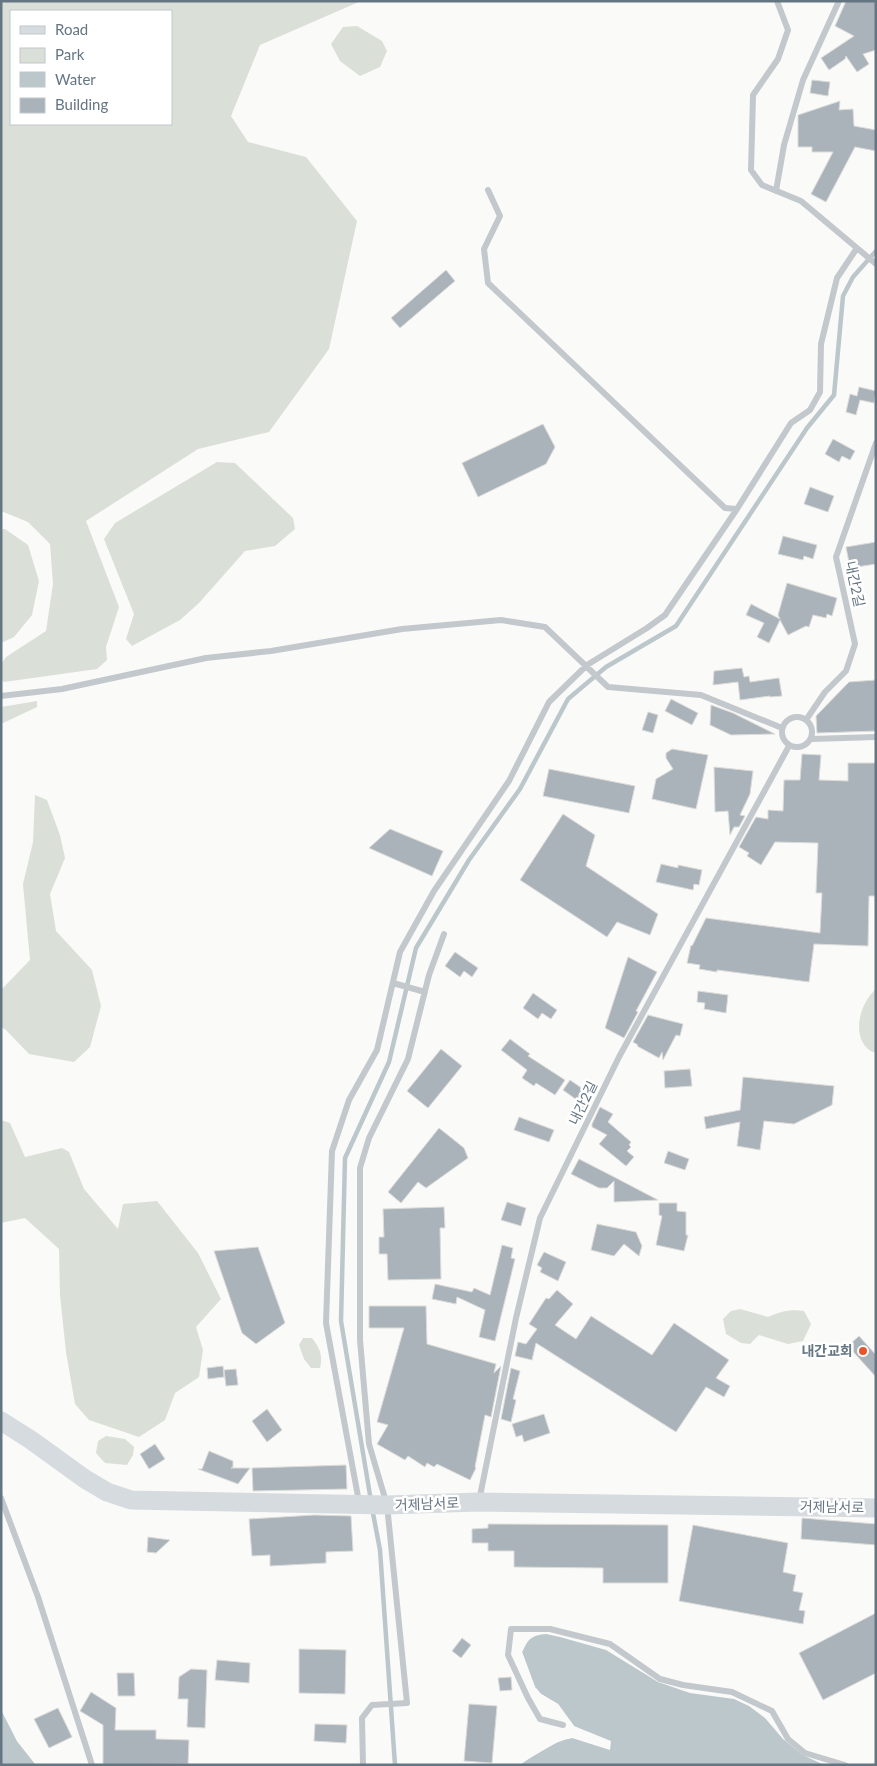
<svg xmlns="http://www.w3.org/2000/svg" width="877" height="1766" font-family="Lato,'Noto Sans KR',sans-serif">
  <style>
    .green { fill: #dadfd7; fill-rule: evenodd }
    .water { fill: #bbc7cb }
    .pier { fill: #fafaf8 }
    .lines { fill: none; stroke-linecap: round; stroke-linejoin: round }
    .stream { stroke: #bbc7cb; stroke-width: 4.5 }
    .building { fill: #aab3b9; stroke: #dcdcda }
    .lane { stroke: #c3c8cc; stroke-width: 6 }
    .secondary { stroke: #d6dbdf; stroke-width: 19 }
    .poi-dot { fill: #e4572e; stroke: #fff; stroke-width: 2 }
    .labels { text-anchor: middle; stroke-width: 5; stroke-linejoin: round; paint-order: stroke }
    .street-label { font-size: 14px; fill: #657683; stroke: #fff }
    .poi-label { font-size: 14px; font-weight: bold; fill: #657683; stroke: #fff; text-anchor: end }
  </style>
  <rect width="100%" height="100%" fill="#fafaf8"/>
  <path class="green" d="M1,1h360l-101,44 -29,71 17,26 58,15 51,64 -28,128 -60,83 -71,17 -112,72 33,86 -13,40 1,13 -10,9 -93,13 -3,-3v-15l5,-7 40,-26 7,-47 -3,-40 -22,-22 -27,-11zM171,11v113h-160v-113z
    M357,26l25,15 5,10 -7,16 -20,9 -20,-15 -9,-17 12,-17z
    M217,462l18,1 58,55 2,11 -20,17 -30,5 -46,52 -19,17 -48,26 -6,-7 8,-25 -30,-75 11,-16z
    M1,529h4l23,16 11,36 -7,34 -18,22 -13,6z
    M37,701v6l-36,17v-17z
    M35,795l12,5 13,35 5,23 -15,36 6,37 36,39 9,36 -11,41 -16,15 -45,-8 -23,-24 -5,-3v-40l2,1 27,-28 -7,-76 10,-42z
    M876,989v64c-4,-1 -8,-3 -10,-6 -14,-16 -5,-45 10,-58z
    M1,1120l9,3 15,34 37,-9 7,4 15,37 34,40 5,-25 34,-3 41,52 23,46 -25,28 7,23 -4,27 -24,16 -10,27 -26,17 -50,-17 -14,-16 -9,-52 -6,-57 -1,-46 -34,-31 -24,5z
    M740,1309l28,8c12,-5 22,-8 36,-6l7,13 -8,17 -15,3 -29,-9 -9,9 -9,-1 -15,-9 -3,-15 8,-8z
    M303,1338h9c8,10 11,18 8,30h-9l-7,-9 -5,-14z
    M106,1436l19,3 9,8 -1,8 -6,10 -22,-2 -9,-10 2,-12z"/>
  <path class="water" d="M546,1634l14,3 46,13 52,32 32,11 44,6 15,7 16,12 18,21 20,16 21,10h-304c17,-12 32,-23 52,-27l2,-12 -16,-22 -17,-10 -6,-7 -13,-35c6,-13 10,-17 24,-18z
    M1,1710l16,31 19,24h-35z"/>
  <path class="pier" d="M526,1638l2,2 -6,12 13,35 6,7 17,10 16,22 37,15 -1,9 -38,-12 -11,2 -43,25 23,-17 19,-10 10,-2 2,-9 -16,-21 -16,-10 -7,-7 -14,-37z
    M1,1707l2,1 17,31 19,26h-3l-19,-24z"/>
  <g class="lines">
    <path class="stream" d="M371,1501l-30,-180 4,-163 44,-96 27,-114 53,-88 51,-71 48,-90 38,-32 70,-41 131,-198 27,-33 9,-99 10,-19 23,-26
      M372,1508l8,42 15,215"/>
  </g>
  <path class="building" d="M846,1h30v49l-13,4 6,10 -12,8 -11,-16 -1,3 -16,11 -8,-12 33,-22 -19,-10z
    M812,80l18,2 -2,14 -18,-3z
    M840,101l-1,9 14,-1 1,17 22,4v21l-21,-4 -29,55 -15,-8 22,-42h-21v-5h-14v-32z
    M446,270l9,11 -55,47 -9,-10z
    M859,387l17,4 -2,12 -14,-3 -4,15 -10,-3 4,-18 7,2z
    M543,424l12,23 -9,17 -68,33 -16,-34z
    M833,439l22,12 -5,9 -8,-4 -3,6 -14,-8z
    M810,487l24,9 -6,16 -24,-8z
    M783,536l34,9 -4,14 -9,-3 -1,4 -25,-6z
    M876,542v22l-26,4 -4,-21z
    M787,583l50,15 -5,18 -5,-2 -1,4 -13,-3 -4,12 -3,-1 -18,9 -8,-15 -11,23 -12,-6 7,-14 -18,-8 5,-11 29,15 -2,-4z
    M742,668l2,9 5,-1 1,6 29,-4 3,18 -12,1v-1l-30,4 -2,-18 -25,3 1,-14z
    M876,680v51l-59,2 -1,-17 33,-34z
    M671,699l27,14 -6,12 -27,-14z
    M711,705l22,8 42,21 -44,1 -21,-10z
    M648,712l10,3 -5,18 -11,-3z
    M672,749l36,6 -12,54 -44,-10 4,-20 17,-10 -7,-11v-5z
    M802,754l19,1 -2,25 29,1v-18h28v133h-7l-1,50 -54,-2 -5,38 -92,-12v2l-18,-3 1,-4 -13,-2 4,-18 1,1 14,-28 114,15 2,-40h-6l2,-50 -43,-1 -14,23 -14,-9 2,-3 -10,-6 17,-30 12,2v-9l15,1 1,-31h16z
    M714,767l39,4 -3,23 -10,21 5,1 -6,11h-5l-4,8 -2,-24 -13,1z
    M549,769l86,17 -6,27 -86,-17z
    M563,814l32,21 -9,31 72,48 -8,21 -33,-13 -10,15 -87,-57z
    M390,829l53,22 -11,25 -63,-28z
    M661,864l17,4v-3l24,5 -3,15 -5,-1 -1,6 -37,-8z
    M455,952l23,16 -6,9 -8,-6 -4,6 -15,-11z
    M628,957l29,15 -21,39 2,1 -14,26 -19,-10z
    M698,991l30,4 -2,18 -22,-4 1,-6 -8,-1z
    M533,993l24,17 -6,9 -9,-6 -4,6 -15,-11z
    M648,1015l35,9 -3,12 -4,-1 -13,25 -1,-8 -3,6 -22,-12 1,-1 -5,-3z
    M510,1039l20,15 -2,2 37,24 -10,15 -19,-12 -2,3 -12,-8 5,-8 -26,-20z
    M441,1049l21,17 -34,42 -21,-17z
    M690,1069l2,17 -27,2 -1,-17z
    M743,1077l91,9 -2,19 -38,19 -30,-3 -4,29 -23,-4 3,-24 -34,7 -2,-12 36,-7z
    M570,1080l23,16 -4,5 2,1 -8,17 -9,-7 7,-9 -18,-13z
    M600,1107l13,7 -5,8 23,20 -2,3 2,2 -4,4 7,6 -8,9 -27,-22 8,-9 -15,-8v-3z
    M519,1117l35,13 -5,12 -35,-12z
    M439,1128l25,20 4,10 -42,30 -8,-6 -17,21 -13,-11z
    M668,1151l21,8 -4,11 -21,-7z
    M579,1159l37,19 42,22 -44,2v-21l-7,7h-8l-28,-14z
    M507,1202l19,6 -5,18 -20,-6z
    M659,1203h18v8l9,1v23h2l-4,16 -28,-6 6,-29 -3,-1z
    M444,1207l1,21h-5l1,51 -53,1 -1,-26h-8v-17h5l-1,-28z
    M597,1224l39,8 6,14 -3,10 -15,-12 -10,12 -23,-6z
    M502,1245l11,3 -2,10 4,1 -20,82 -16,-4 6,-27 -28,-13 -1,7 -24,-5 3,-15 37,8 2,-4 16,7z
    M258,1247l27,76 -29,21 -14,-11 -28,-82z
    M544,1252l22,10 -8,19 -18,-9 2,-4 -5,-3z
    M557,1290l16,14 -18,21 21,14 15,-23 61,39 22,-32 55,37 -13,18 14,8 -6,11 -18,-10 -30,45 -140,-89 -4,17 -17,-4 3,-14 8,2 11,-15 -8,-5 17,-26 3,1z
    M369,1306h57l1,38 69,20 -2,9 7,-7 -10,51 -6,-2 -10,52 1,1 -6,12 -33,-16 -3,3 -7,-4 -2,4 -17,-11 -3,4 -28,-16 11,-19 -11,-3 27,-94h-35z
    M859,1336l17,19v22l-28,-31z
    M223,1366l1,11 -16,2 -1,-11z
    M511,1368l9,3 -7,28 3,1 -5,22 -10,-3z
    M236,1369l2,16 -12,1 -2,-16z
    M267,1409l15,21 -15,12 -15,-21z
    M544,1414l6,19 -26,9 -2,-7 -6,2 -4,-13z
    M155,1444l10,15 -16,10 -9,-15z
    M209,1451l24,10v6l-2,1h19l-12,16 -40,-15h4z
    M346,1465l1,24 -94,2 -1,-23z
    M314,1515l37,1 2,35 -27,1v11l-56,3v-11l-18,1 -3,-37z
    M802,1518l74,6v21l-75,-6z
    M488,1524l180,1v58h-65v-15l-89,-1v-16h-26v-8h-16v-14l16,-1z
    M693,1525l95,18 -5,29 13,3 -3,16 10,2 -4,17 6,1 -2,13 -124,-23z
    M148,1537l22,3 -14,13 -9,-1z
    M876,1613v60l-53,27 -24,-47z
    M462,1638l9,7 -10,13 -9,-7z
    M299,1649l47,1 -1,44 -46,-1z
    M217,1660l33,3 -1,20 -34,-3z
    M191,1669l16,1 -2,58 -18,-1 1,-28h-10l1,-22z
    M117,1673h17l1,23h-17z
    M511,1677l1,13 -12,1 -2,-13z
    M91,1692l25,16 -1,22h41v9l33,1 -1,24 -85,1v-40l-23,-14z
    M469,1704l28,2 -5,57 -28,-2z
    M58,1708l14,29 -23,11 -15,-29z
    M315,1724l32,1 -1,18 -32,-2z"/>
  <g class="lines">
    <path class="lane" d="M777,1l11,29 -10,29 -25,36 -2,75 11,15 39,16 75,63
      M488,190l12,26 -16,33 4,34 237,225 12,1
      M776,191l8,-46 19,-65 36,-79
      M1,696l61,-7 144,-31 65,-7 131,-22 99,-9 44,7 63,60 93,8 81,33
      M782 732a15 15 0 1 1 30 0a15 15 0 1 1-30 0Z
      M806,720l19,-28 21,-21 9,-27 -19,-87 40,-114
      M811,739l65,-2
      M393,983l32,9
      M1,1498l37,99 54,168
      M479,1501l37,-183 24,-100 79,-161 170,-311
      M359,1502l-33,-179 6,-172 17,-51 28,-50 23,-98 34,-61 75,-110 40,-79 38,-37 60,-37 18,-13 72,-106 54,-86 19,-13 10,-18 1,-48 16,-66 20,-30
      M563,1725l-23,-6 -12,-21 -20,-43 3,-26h39l60,15 50,35 23,6 49,7 40,19 16,28 17,14 40,12
      M363,1765l-1,-47 10,-13 35,-2 -20,-198 -18,-61 -9,-104v-172l9,-30 39,-79 21,-84 15,-41"/>
    <path class="secondary" d="M1,1421l30,19 54,39 22,13 24,8 256,5 92,-3 397,6"/>
  </g>
  <circle class="poi-dot" cx="863" cy="1351" r="5"/>
  <g class="labels">
    <g class="street-label">
      <text transform="translate(855 584) rotate(78)" y="5">내간2길</text>
      <text transform="translate(583 1103) rotate(-64)" y="5">내간2길</text>
      <text transform="translate(427 1504) rotate(-2)" y="5">거제남서로</text>
      <text transform="translate(832 1507) rotate(1)" y="5">거제남서로</text>
    </g>
    <g class="poi-label">
      <text x="853" y="1356">내간교회</text>
    </g>
  </g>
  <rect width="877" height="1766" fill="none" stroke="#657683" stroke-width="5"/>
  <rect x="10" y="10" width="162" height="115" fill="#ffffff" stroke="#c1c8cd"/>
  <rect x="20" y="26" width="25" height="8" fill="#d6dbdf" stroke="#c1c8cd"/>
  <text x="55" y="35" font-size="15" fill="#657683">Road</text>
  <rect x="20" y="48" width="25" height="15" fill="#dadfd7" stroke="#c1c8cd"/>
  <text x="55" y="60" font-size="15" fill="#657683">Park</text>
  <rect x="20" y="72" width="25" height="15" fill="#bbc7cb" stroke="#c1c8cd"/>
  <text x="55" y="85" font-size="15" fill="#657683">Water</text>
  <rect x="20" y="98" width="25" height="15" fill="#aab3b9" stroke="#c1c8cd"/>
  <text x="55" y="110" font-size="15" fill="#657683">Building</text>
</svg>
